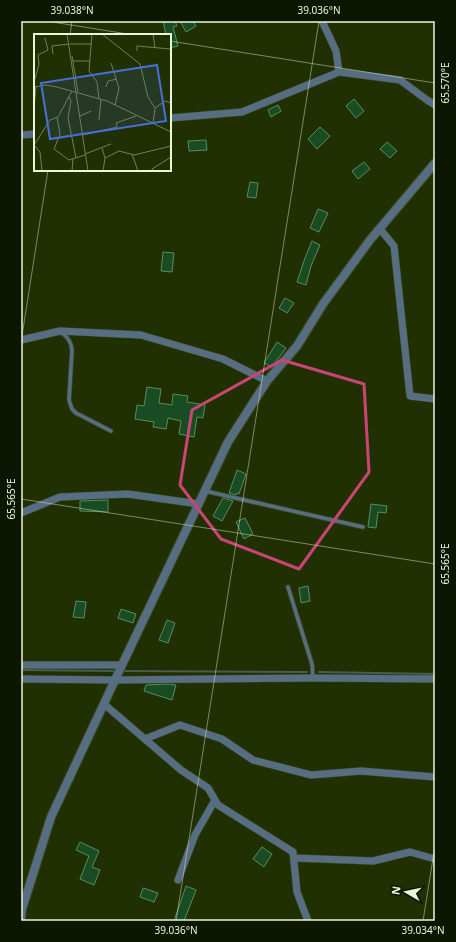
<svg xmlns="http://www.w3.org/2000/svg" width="456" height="942" font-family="'Noto Sans',sans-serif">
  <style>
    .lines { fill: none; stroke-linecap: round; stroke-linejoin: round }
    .stream { stroke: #465d52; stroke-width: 2 }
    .building { fill: #194c23; stroke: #598c5f }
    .service-casing { stroke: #3d4c21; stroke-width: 5 }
    .minor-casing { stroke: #3d4c21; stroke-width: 8 }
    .tertiary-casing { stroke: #3d4c21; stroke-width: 10 }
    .service { stroke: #566d82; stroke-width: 3.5 }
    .minor { stroke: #566d82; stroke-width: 7 }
    .tertiary { stroke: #566d82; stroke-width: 8 }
    .marked { fill: none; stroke: #ca4574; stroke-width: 3; stroke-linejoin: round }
    .ticks { fill: none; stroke: #e9f8d8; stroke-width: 1; stroke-opacity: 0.45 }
    .inset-road { fill: none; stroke: #718058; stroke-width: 1 }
    .view { fill: #4670d8; fill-opacity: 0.15; stroke: #4670d8; stroke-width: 2 }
    .inset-edge { fill: none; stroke: #e9f8d8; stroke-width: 2 }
    .neatline { fill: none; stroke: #e9f8d8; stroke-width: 1.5 }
    .ticks-label { font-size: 10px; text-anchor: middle; fill: #e9f8d8 }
  </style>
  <rect width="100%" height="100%" fill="#213003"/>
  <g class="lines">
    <path class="stream" d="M21,670l96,1
      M122,671l185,1
      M319,672l116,2"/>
  </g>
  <path class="building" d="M163,21h12l2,5 -4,1 5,19 -8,2v-13h-4z
    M180,21h13l3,5 -10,6z
    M354,99l10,12 -8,7 -10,-12z
    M278,105l3,6 -10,6 -3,-7z
    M320,127l10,9 -13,13 -9,-10z
    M206,140l1,10 -18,1 -1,-10z
    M387,142l10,9 -7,7 -10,-9z
    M364,162l6,7 -12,10 -6,-8z
    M250,182l8,1 -2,15 -9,-1z
    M318,209l10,4 -9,19 -9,-4z
    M312,241l8,4 -9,21 -5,19 -9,-3 8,-24z
    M163,252l11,1 -2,19 -11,-1z
    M285,298l9,5 -7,10 -8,-5z
    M277,342l9,6 -14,19 -8,-4z
    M147,387l14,2 -2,14 13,2 1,-11 15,2 -1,6 18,3 -2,13 -6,-1 -3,20 -15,-3 2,-13 -13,-3 -2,11 -13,-2 1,-5 -19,-3 2,-14 7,1z
    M237,470l9,4 -7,20 -2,-1 -1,2 -7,-2z
    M223,498l10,3 -11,20 -9,-5z
    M108,500v12l-28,-1v-10z
    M371,504l16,2 -1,7 -8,-1 -2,16 -8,-1z
    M245,518l8,16 -9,5 -8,-17z
    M308,586l2,15 -9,2 -2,-15z
    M76,601l10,1 -2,16 -11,-1z
    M121,609l15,5 -3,9 -15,-5z
    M167,620l8,3 -7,20 -9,-3z
    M146,685l22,-1 8,1 -4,15 -28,-9z
    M80,842l19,9 -7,16 8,3 -6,15 -14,-6 9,-23 -13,-6z
    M262,847l10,7 -8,13 -11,-8z
    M186,886l10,4 -12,31h-10z
    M143,888l15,5 -4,9 -14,-5z"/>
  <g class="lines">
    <defs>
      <path id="service" d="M61,332c7,6 10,9 11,18l-3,50 3,9 4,4 35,18
        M205,491l158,36
        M288,587l24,77 1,14"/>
      <path id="minor" d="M322,21l14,30 3,21
        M170,118l72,-6 97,-40 61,8 27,20 8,5
        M21,135l14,-1
        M380,229l14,17 16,150 25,3
        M21,340l39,-9 81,4 82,24 44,22
        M21,513l39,-16 68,-3 71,10
        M21,665h101
        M21,679l94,1 198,-2 122,1
        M104,704l77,66 27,18 10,17 75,47 4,40 11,29
        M145,739l35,-14 42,14 31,21 58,15 50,-4 74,6
        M294,858l79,3 37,-9 25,7
        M178,880l17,-45 20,-35"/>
      <path id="tertiary" d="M21,918l1,-9 29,-92 71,-152 106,-223 39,-61 30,-35 26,-42 47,-64 65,-77"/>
    </defs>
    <use href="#service" class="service-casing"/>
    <use href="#minor" class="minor-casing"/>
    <use href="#tertiary" class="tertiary-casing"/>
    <use href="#service" class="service"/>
    <use href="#minor" class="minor"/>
    <use href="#tertiary" class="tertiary"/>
  </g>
  <path class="marked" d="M282,360l82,24 5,88 -70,97 -78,-30 -41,-54 12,-75z"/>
  <path class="ticks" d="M46,21l88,14M70,35l2,-14M170,41l265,42M21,342l27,-172M21,499l414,65M176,921l143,-900M423,921l12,-75"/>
  <g transform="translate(34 34)">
    <rect width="137" height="137" fill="#213003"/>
    <path class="inset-road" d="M33,0l21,137M58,0l-3,37 8,11 2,17M68,0l38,30 8,33 7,11 -2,16M119,0l2,14M36,10h21M103,17v-5l34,3M19,20l-1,-8 17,-2M38,22l6,36M39,27h17M77,29l8,25 -4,17M1,45l4,-15 -1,-9 10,-5 -3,-12M0,53l12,-2 11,2 50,14 64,31M72,53l2,-6 9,-2M35,63l2,4 -3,17 8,40M0,74l2,-21M121,74l10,-7 6,2M46,82l11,-5M23,83l3,17 -6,15 15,11 16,-5M65,86l2,-21M49,101l34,-8 -1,-4 20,-7M68,114l3,10 -2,13M51,120l26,-10M98,120l6,17M71,124l14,-7 15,4 37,-9M8,137l-2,-19 -6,-7 16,-25 8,-3 14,-26M38,137l1,-12M119,137l-1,-2 19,-12"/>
    <path class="view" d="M123,31l9,56 -116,18 -9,-56z"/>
    <rect width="137" height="137" class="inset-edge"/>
  </g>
  <rect width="456" height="942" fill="none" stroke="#0d1601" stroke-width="44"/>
  <g transform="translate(406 892) rotate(279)" stroke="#0d1601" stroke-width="3" paint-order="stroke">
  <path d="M0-3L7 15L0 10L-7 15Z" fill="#e9f8d8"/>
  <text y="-6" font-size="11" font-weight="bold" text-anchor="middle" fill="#e9f8d8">N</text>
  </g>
  <rect x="22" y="22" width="412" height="898" class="neatline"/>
  <g class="ticks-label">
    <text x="72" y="14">39.038°N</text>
    <text x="319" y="14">39.036°N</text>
    <text transform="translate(445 83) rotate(-90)" y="4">65.570°E</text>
    <text transform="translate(11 499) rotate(-90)" y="4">65.565°E</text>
    <text transform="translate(445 564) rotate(-90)" y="4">65.565°E</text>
    <text x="176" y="934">39.036°N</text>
    <text x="423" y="934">39.034°N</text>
  </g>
</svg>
